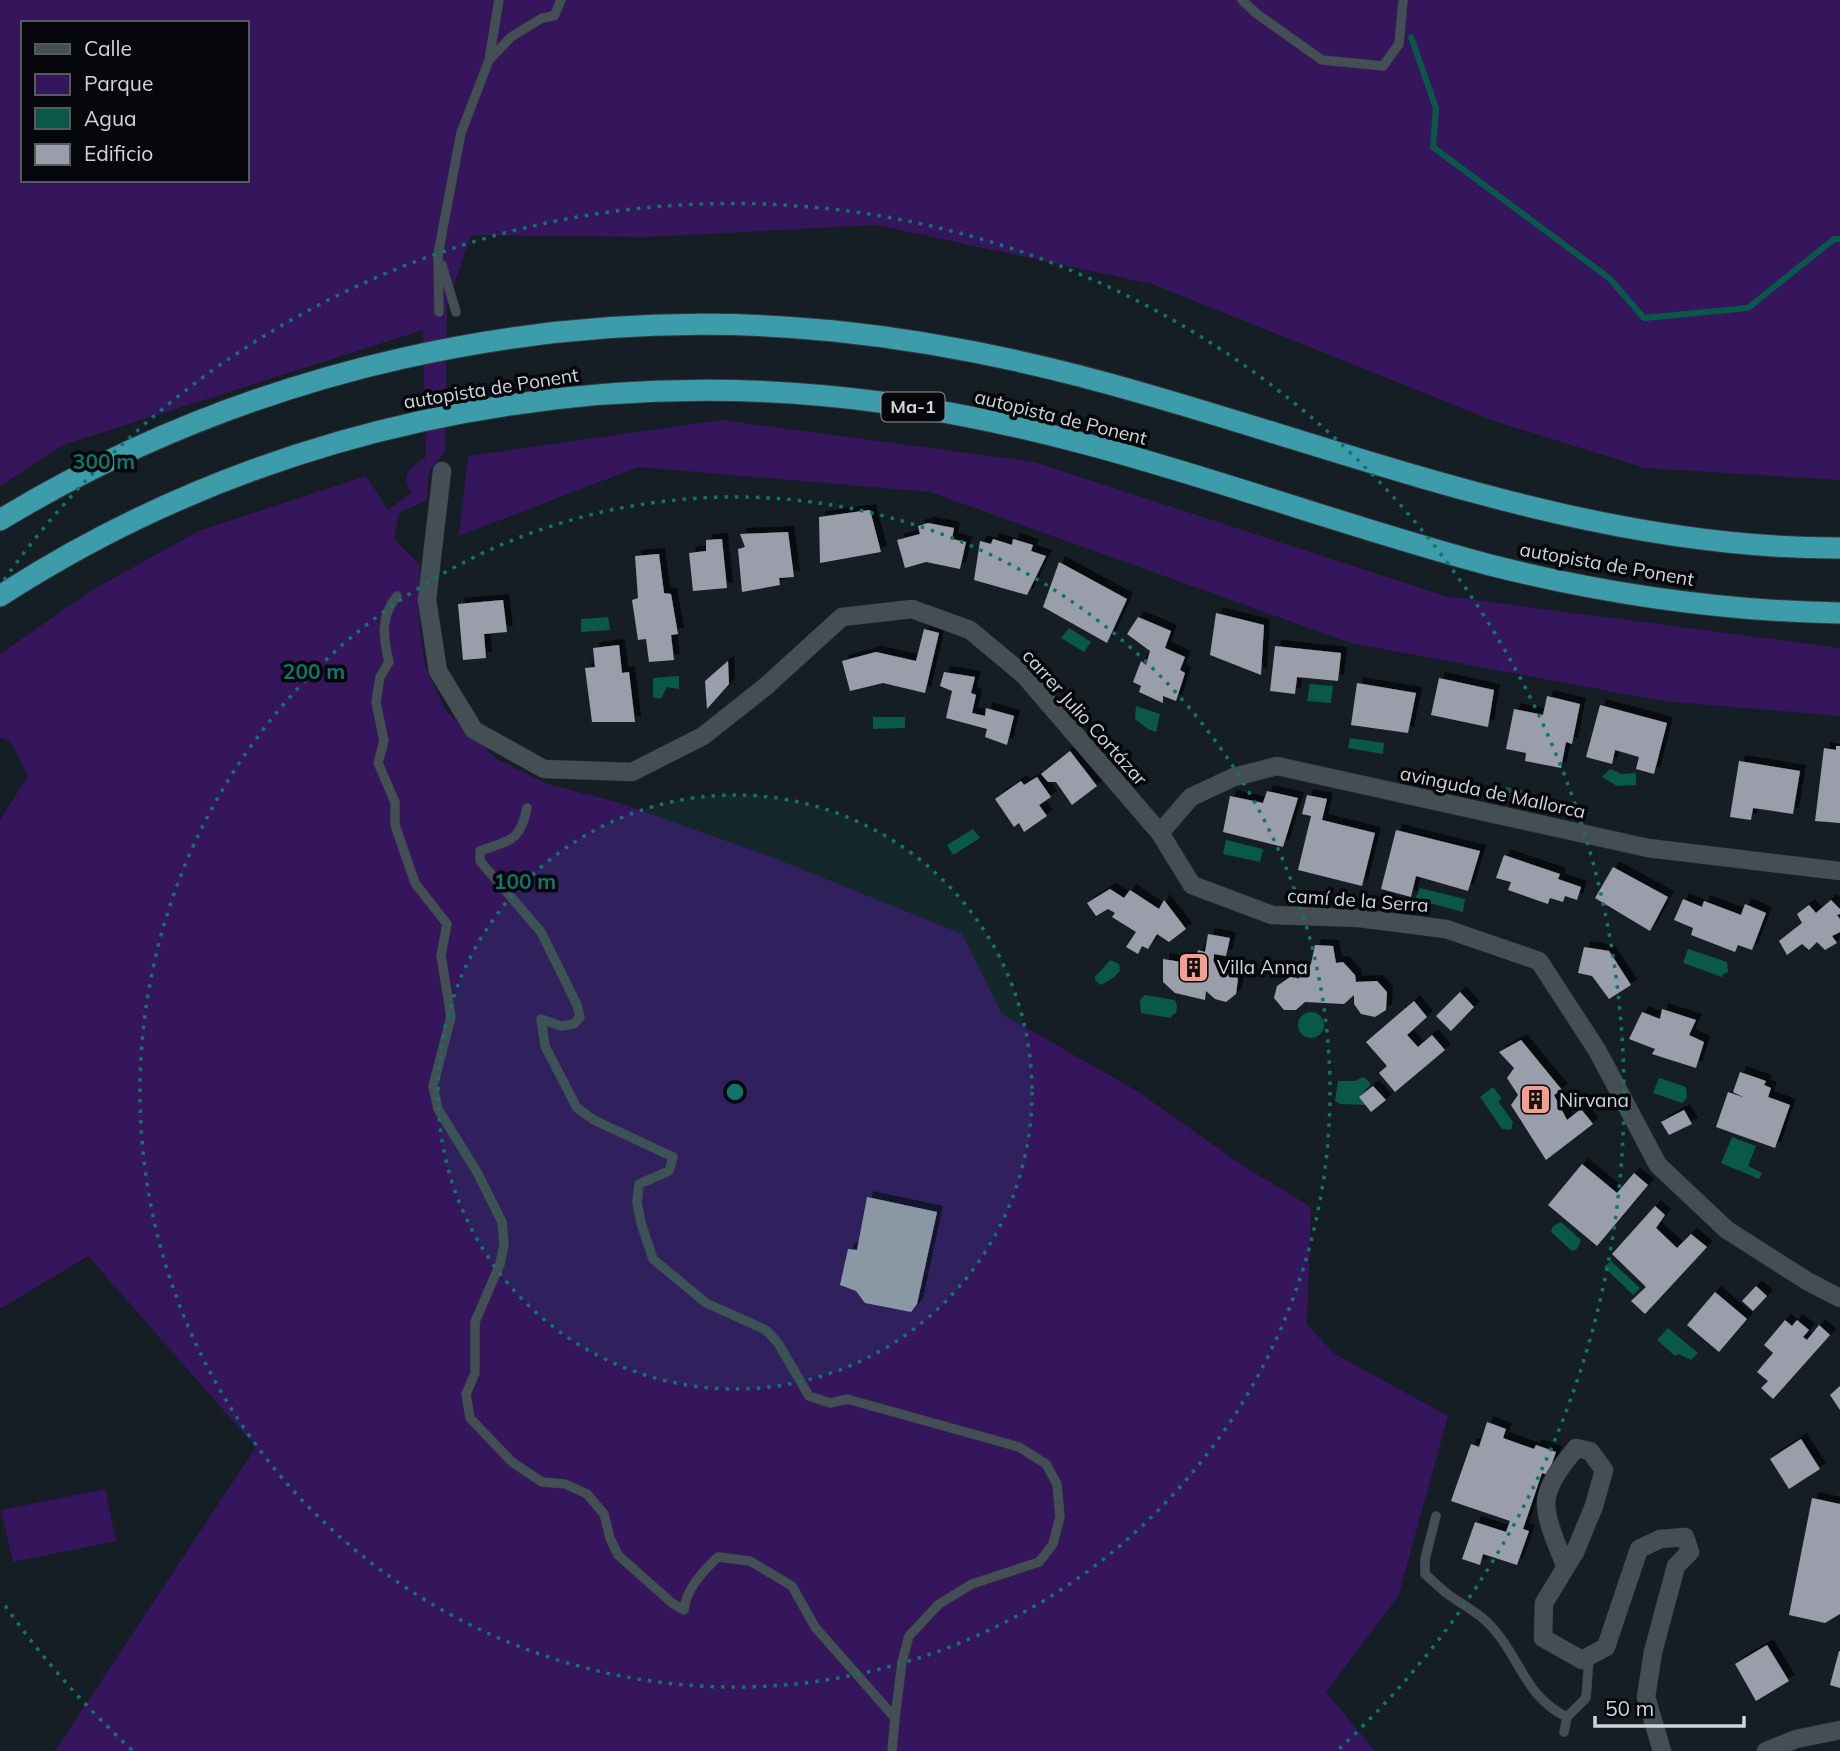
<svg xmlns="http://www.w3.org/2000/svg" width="1840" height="1751" font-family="Mulish,sans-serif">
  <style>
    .green { fill: #35165d; fill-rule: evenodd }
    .water { fill: #0a584a }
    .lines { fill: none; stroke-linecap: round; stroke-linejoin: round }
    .stream { stroke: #0a584a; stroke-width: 6 }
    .building { fill: #9a9eaa; filter: url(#shadow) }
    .service-casing { stroke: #33393e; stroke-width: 10 }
    .minor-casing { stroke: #33393e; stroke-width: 19 }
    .motorway-casing { stroke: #33393e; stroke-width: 23 }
    .service { stroke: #444e55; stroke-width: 9 }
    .minor { stroke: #444e55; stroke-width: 18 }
    .motorway { stroke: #3c9ca9; stroke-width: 21 }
    .ring { fill: none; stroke: #0f766e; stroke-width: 3.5; stroke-dasharray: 3.5 7 }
    .labels { text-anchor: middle; stroke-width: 7; stroke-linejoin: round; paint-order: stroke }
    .shield { fill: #05070a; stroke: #92979c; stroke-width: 2 }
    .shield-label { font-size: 18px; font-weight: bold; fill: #cfd5da }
    .street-label { font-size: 19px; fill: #cfd5da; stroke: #05070a }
    .poi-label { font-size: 19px; fill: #cfd5da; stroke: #05070a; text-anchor: start }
    .centre { fill: #0f766e; stroke: #05070a; stroke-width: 3.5 }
    .ring-label { font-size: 21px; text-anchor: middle; font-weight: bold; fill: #0f766e; stroke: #05070a; stroke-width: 7; stroke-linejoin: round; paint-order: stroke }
  </style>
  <defs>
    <filter id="shadow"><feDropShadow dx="6" dy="-6" stdDeviation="0" flood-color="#0009"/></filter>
  </defs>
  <rect width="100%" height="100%" fill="#151e24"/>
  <path class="green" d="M0,0h1840v480l-195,-12 -154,-48 -339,-136 -276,-59 -228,12 -177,-2 -24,70 -2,146 -16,21 -2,28 -28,13 -5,26 26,26 -2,46 7,55 21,45 51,48 50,25 70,18 157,56 188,76 40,80 135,77 106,75 68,41 -4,118 28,29 113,62 -50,181 -72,95 49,59h-1320l201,-304 -168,-191 -88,53v-489l28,-44 -18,-35 -10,-3v-84l94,-65 105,-58 167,-55 22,34 23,-17 -5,-13 3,-11 17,-12 -3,-127 -360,115 -63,41zM23,23h224v157h-224z
    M722,420l312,42 411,134 395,52v68l-177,-15 -312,-58 -421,-151 -292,-25 -179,69 9,-80z
    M105,1489l11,52 -103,21 -12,-52z"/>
  <path class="water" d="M608,617l2,13 -29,2v-13z
    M1069,628l22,14 -7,10 -23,-14z
    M679,676v13l-12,-2 -6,12 -8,-2v-19z
    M1310,684l23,2 -2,17 -24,-2z
    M1136,706l24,8 -4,18 -8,-3 -13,-10z
    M873,717h32v11l-32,1z
    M1350,738l34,5 -1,11 -35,-6z
    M1610,769l12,5 14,-1v12l-19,1 -15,-9z
    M1506,787l24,5 2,9 -5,5 -24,-6z
    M973,829l7,9 -27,17 -6,-10z
    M1226,840l37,9 -3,13 -37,-8z
    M1420,888l45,11 -2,13 -48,-13z
    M1688,949l39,13 1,10 -5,2 -1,3 -39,-14z
    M1110,960l9,4 1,7 -7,7 -12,7 -6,-5v-3z
    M1145,995l30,5 2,6 -1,7 -4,2 -1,3 -30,-5 -1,-13z
    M1298 1025a13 13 0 1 1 26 0a13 13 0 1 1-26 0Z
    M1364,1077l7,7 -11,13 6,8 -25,-1 -6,-3 3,-20h17z
    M1659,1078l27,9 1,11 -5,5 -29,-10z
    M1493,1087l9,12 -4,2 15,21 -2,8 -9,-1 -22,-32z
    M1732,1137l24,9 -8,20 14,7 -3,6 -38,-16z
    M1561,1222l20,18 -4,9 -5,2 -21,-19 2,-6z
    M1611,1261l29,27 -7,7 -29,-28z
    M1668,1328l30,25 -7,7 -13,-6 -3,2 -18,-16z"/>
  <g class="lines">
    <path class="stream" d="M1411,37l25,71 -3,39 176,131 35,40 104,-10 86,-69h6"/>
  </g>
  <path class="building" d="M870,510l11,42 -61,11 -1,-46z
    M928,523l26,5 -2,11 14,3 -6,27 -34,-7 -21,6 -8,-28 23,-6 -2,-8z
    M788,532l6,45 -15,1 1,7 -38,7 -4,-43 7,-2 -5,-13z
    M722,539l5,49 -34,3 -4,-38 17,-2v-11z
    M993,539l19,6 1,-6 20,6 -2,6 15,5 -19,39 -53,-15 6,-39 11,3z
    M659,554l5,39 7,1 7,40 -7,1 3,25 -25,2 -3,-23 -8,1 -6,-40 6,-2 -3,-42z
    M1059,562l68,37 -20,44 -64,-36z
    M503,600l4,32 -23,2 2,24 -23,2 -5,-56z
    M1216,613l48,12 -3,50 -51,-20z
    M1138,617l33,14 -6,17 20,9 -5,13 5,3 -9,28 -13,-5v7l-24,-11 2,-6 -8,-4 8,-21 5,4 4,-14 -23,-17z
    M924,629l15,4 -14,60 -42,-10 -33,8 -8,-30 34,-9 40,9z
    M619,645l3,28 7,-1 6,50h-43l-7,-54 10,-1 -2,-19z
    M1275,646l66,7 -3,28 -41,-4 -2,17 -25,-3z
    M728,661l1,23 -22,25 -2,-28z
    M944,672l31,5 -4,16 5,2 -4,18 13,3 1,-8 28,8 -7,29 -22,-8 2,-8 -41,-11 6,-27 -12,-5z
    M1439,678l55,12 -6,37 -57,-12z
    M1357,683l59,10 -8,40 -57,-8z
    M1547,696l33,8 -8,40 -6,-2 -5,26 -36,-7 1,-8 -20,-4 8,-40 29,6z
    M1600,705l67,18 -13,51 -18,-5 3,-12 -24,-7 -3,14 -26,-7z
    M1836,746h4v77l-25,-2 9,-73 12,2z
    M1070,751l27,35 -25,19 -16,-23h-8l-7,-8z
    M1739,761l61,10 -7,43 -40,-6 -2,12 -21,-3z
    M1037,777l14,20 -12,8 8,11 -23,16 -5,-9 -5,4 -19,-28 26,-18 3,4z
    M1267,791l31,7 -15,49 -60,-15 7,-36 33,7z
    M1307,795l20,4 -5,21 53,13 -13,53 -64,-16 13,-54 -9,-2z
    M1396,830l84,21 -12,40 -52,-15 -5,21 -30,-8z
    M1504,855l56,19 -2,5 23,8 -4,13 -12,-4 -2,6 -13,-4 -2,6 -40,-14 3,-8 -15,-4z
    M1613,867l55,30 -18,34 -55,-33z
    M1110,889l14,9 6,-8 29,19 5,-9 22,29 -17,13 -12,-8 -9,15 -6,-3 -4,8 -12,-7 10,-15 -24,-15 3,-4 -7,-4 -12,7 -9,-13z
    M1683,899l19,8 2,-6 37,14 4,-11 21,9 -14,37 -14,-5 -3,7 -44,-17 2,-7 -19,-8z
    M1831,900l9,9v5l-3,1 3,4v13l-8,4 5,7 -12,7 -8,-8 -8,8 -7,-6 -15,11 -8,-14 23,-18 -5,-9 12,-9 7,8z
    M1208,934l22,4 -4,18 -12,-2v5l6,6 12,4 6,10 -2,15 -10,8 -11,-3 -9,-8 -1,9 -30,-7 -12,-11v-23l31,5 4,-14 7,2z
    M1315,945l18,1 3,17 7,-1 12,13 1,7 21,-1 10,11 -1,18 -11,7 -14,-3 -7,-10v-9l-10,9 -39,-2 -9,8h-12l-10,-12 3,-12 16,-11 5,4 13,-15z
    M1584,947l25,4 22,34 -22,14 -17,-23 -14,-3z
    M1460,992l14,15 -23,24 -15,-15z
    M1414,1001l13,16 -20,18 11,12 14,-12 13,15 -50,42 -16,-19 8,-7 -21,-24z
    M1662,1009l34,11 -7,15 15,7 -8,26 -44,-14 3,-5 -26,-10 13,-27 18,7z
    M1521,1040l41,50 -8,5 13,25 14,-11 12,15 -47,36 -35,-55 7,-10 -11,-17 7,-10 -15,-16z
    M1740,1072l26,9 -2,4 7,3 -3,9 22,8 -15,43 -59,-21 12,-35 17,6 -12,-6z
    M1373,1086l13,14 -15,12 -12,-15z
    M1684,1110l8,14 -23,11 -8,-13z
    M1582,1164l35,29 17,-20 14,12 -51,61 -49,-41z
    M867,1197l70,15 -20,92 -6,8 -46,-9 -9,-12 -16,-6 8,-36 9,1z
    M1655,1206l10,9 -9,13 21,20 14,-14 16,13 -62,67 -14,-13 15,-14 -34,-33z
    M1756,1286l11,10 -14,15 -11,-10z
    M1715,1292l32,27 -28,33 -32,-27z
    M1785,1320l7,6 5,-6 12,10 -6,7 4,3 12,-15 11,10 -57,64 -12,-11 7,-7 -11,-9 16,-19 -9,-8z
    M1840,1386v24l-10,-15z
    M1487,1422l19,7 -3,9 31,11 2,-4 20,7 -8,23 -6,-2 -19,56 6,2 -12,34 -34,-11 -3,11 -18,-6 13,-37 31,10 4,-11 -59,-20 20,-57 8,3z
    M1801,1439l19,30 -31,20 -19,-30z
    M1812,1498l28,6v110l-15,9 -36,-8z
    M1767,1645l22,36 -33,20 -21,-37z
    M1839,1651h1v37l-10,-3z"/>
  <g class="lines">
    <defs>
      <path id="service" d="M1242,0l15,14 65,46 61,6 16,-22 4,-44
        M489,60l10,-60
        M442,265l14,47
        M439,312l-1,-58 23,-121 28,-73 22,-23 31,-19 12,-2 7,-16
        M397,596c-17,21 -14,41 -8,66l-9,15 -4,25 8,39 -6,22 17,39v23l20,58 32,41 -6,31 10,62 -18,69 5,23 39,63 25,50 2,22 -4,20 -25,58v51l-9,21 4,24 42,44 30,20 23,2 22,10 17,20 6,24 8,17 54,48 12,7c2,-21 19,-39 34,-53l32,4 42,25 23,41 80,91 -3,33
        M527,808c-7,34 -17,32 -47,43v10l61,71 36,73 3,12 -6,7 -13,2 -20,-7 4,27 32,62 17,12 79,37 -4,14 -30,13 -2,19 4,20 12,36 53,44 60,27 12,13 31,53 21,7 17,-4 172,48 27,17 11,20 3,33 -7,27 -14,18 -67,22 -33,20 -30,32 -7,26 -7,56
        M1436,1516l-11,43v15c8,7 16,15 24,21 15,11 31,18 43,32 29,32 33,70 75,90l19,-19 3,-40
        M1564,1732l3,-15"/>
      <path id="minor" d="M442,471l-15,129 11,71 36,59 70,39 88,3 71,-36 62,-49 77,-70 70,-8 58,21 54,45 136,158 32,52 80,30 87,3 87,11 93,32 58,89 61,115 69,65 80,51 33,17
        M1160,833l31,-36 43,-20 43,-11 371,82 192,23
        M1566,1567c-7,-17 -24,-53 -19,-71 4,-18 18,-34 29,-48l14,3 14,19 -10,36 -19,46 -31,51 -1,35 39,22 24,-13 33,-98 21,-10 25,-2 5,15 -14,14 -23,86 -7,45 16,54
        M1766,1751l30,-12 44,-9"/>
      <path id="motorway" d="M0,520c248,-150 546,-218 834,-189 108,11 214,34 318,65 225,65 450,153 688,152
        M0,596c258,-167 575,-235 880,-194 69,9 138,24 206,42 136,36 268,85 404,121 115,29 232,46 350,48"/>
    </defs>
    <use href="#service" class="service-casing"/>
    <use href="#minor" class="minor-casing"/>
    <use href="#motorway" class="motorway-casing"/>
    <use href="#service" class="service"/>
    <use href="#minor" class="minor"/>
    <use href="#motorway" class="motorway"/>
  </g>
  <circle cx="735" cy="1092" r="297" fill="#0f766e" fill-opacity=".12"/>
  <g class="ring">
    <circle cx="735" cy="1092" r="297"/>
    <circle cx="735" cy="1092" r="595"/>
    <path d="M132 1750A892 892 0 0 1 4 1604M4 580A892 892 0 1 1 1338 1750"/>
  </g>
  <defs>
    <symbol id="building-square" viewBox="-11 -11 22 22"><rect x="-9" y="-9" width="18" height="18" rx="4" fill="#f59d8e" stroke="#05070a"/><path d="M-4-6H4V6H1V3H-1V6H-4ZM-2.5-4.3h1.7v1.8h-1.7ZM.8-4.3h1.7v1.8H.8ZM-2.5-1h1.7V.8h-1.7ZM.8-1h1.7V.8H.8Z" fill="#111"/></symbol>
  </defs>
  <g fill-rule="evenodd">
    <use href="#building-square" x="1176" y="950" width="35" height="35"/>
    <use href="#building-square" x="1518" y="1082" width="35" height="35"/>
  </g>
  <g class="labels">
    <rect class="shield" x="881.5" y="392.5" width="63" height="29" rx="5"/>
    <g class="shield-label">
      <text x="913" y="413">Ma-1</text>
    </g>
    <g class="street-label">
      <text transform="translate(491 388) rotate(-9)" y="7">autopista de Ponent</text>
      <text transform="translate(1061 417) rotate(14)" y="7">autopista de Ponent</text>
      <text transform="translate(1607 564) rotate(10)" y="7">autopista de Ponent</text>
      <text transform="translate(1085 717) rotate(48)" y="7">carrer Julio Cortázar</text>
      <text transform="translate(1493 792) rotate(12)" y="7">avinguda de Mallorca</text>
      <text transform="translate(1358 900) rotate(4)" y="7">camí de la Serra</text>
    </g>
    <g class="poi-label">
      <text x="1217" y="974">Villa Anna</text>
      <text x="1559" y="1107">Nirvana</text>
    </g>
  </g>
  <circle cx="735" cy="1092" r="10" class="centre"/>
  <g class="ring-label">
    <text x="104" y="469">300 m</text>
    <text x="314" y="679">200 m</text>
    <text x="525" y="889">100 m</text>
  </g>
  <rect x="21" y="21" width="228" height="161" fill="#05070a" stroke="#56595d" stroke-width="2"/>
  <rect x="35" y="44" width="35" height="10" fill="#444e55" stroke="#56595d" stroke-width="2"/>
  <text x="84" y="56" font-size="21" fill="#cfd5da">Calle</text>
  <rect x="35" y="74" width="35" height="21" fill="#35165d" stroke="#56595d" stroke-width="2"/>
  <text x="84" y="91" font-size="21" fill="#cfd5da">Parque</text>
  <rect x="35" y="108" width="35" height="21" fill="#0a584a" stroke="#56595d" stroke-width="2"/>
  <text x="84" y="126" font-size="21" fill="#cfd5da">Agua</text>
  <rect x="35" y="144" width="35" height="21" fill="#9a9eaa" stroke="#56595d" stroke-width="2"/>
  <text x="84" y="161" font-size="21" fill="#cfd5da">Edificio</text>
  <path d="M1595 1716v10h149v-10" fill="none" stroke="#cfd5da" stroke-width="3.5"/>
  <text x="1605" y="1716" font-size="21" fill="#cfd5da" stroke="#05070a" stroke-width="5" paint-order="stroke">50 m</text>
</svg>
